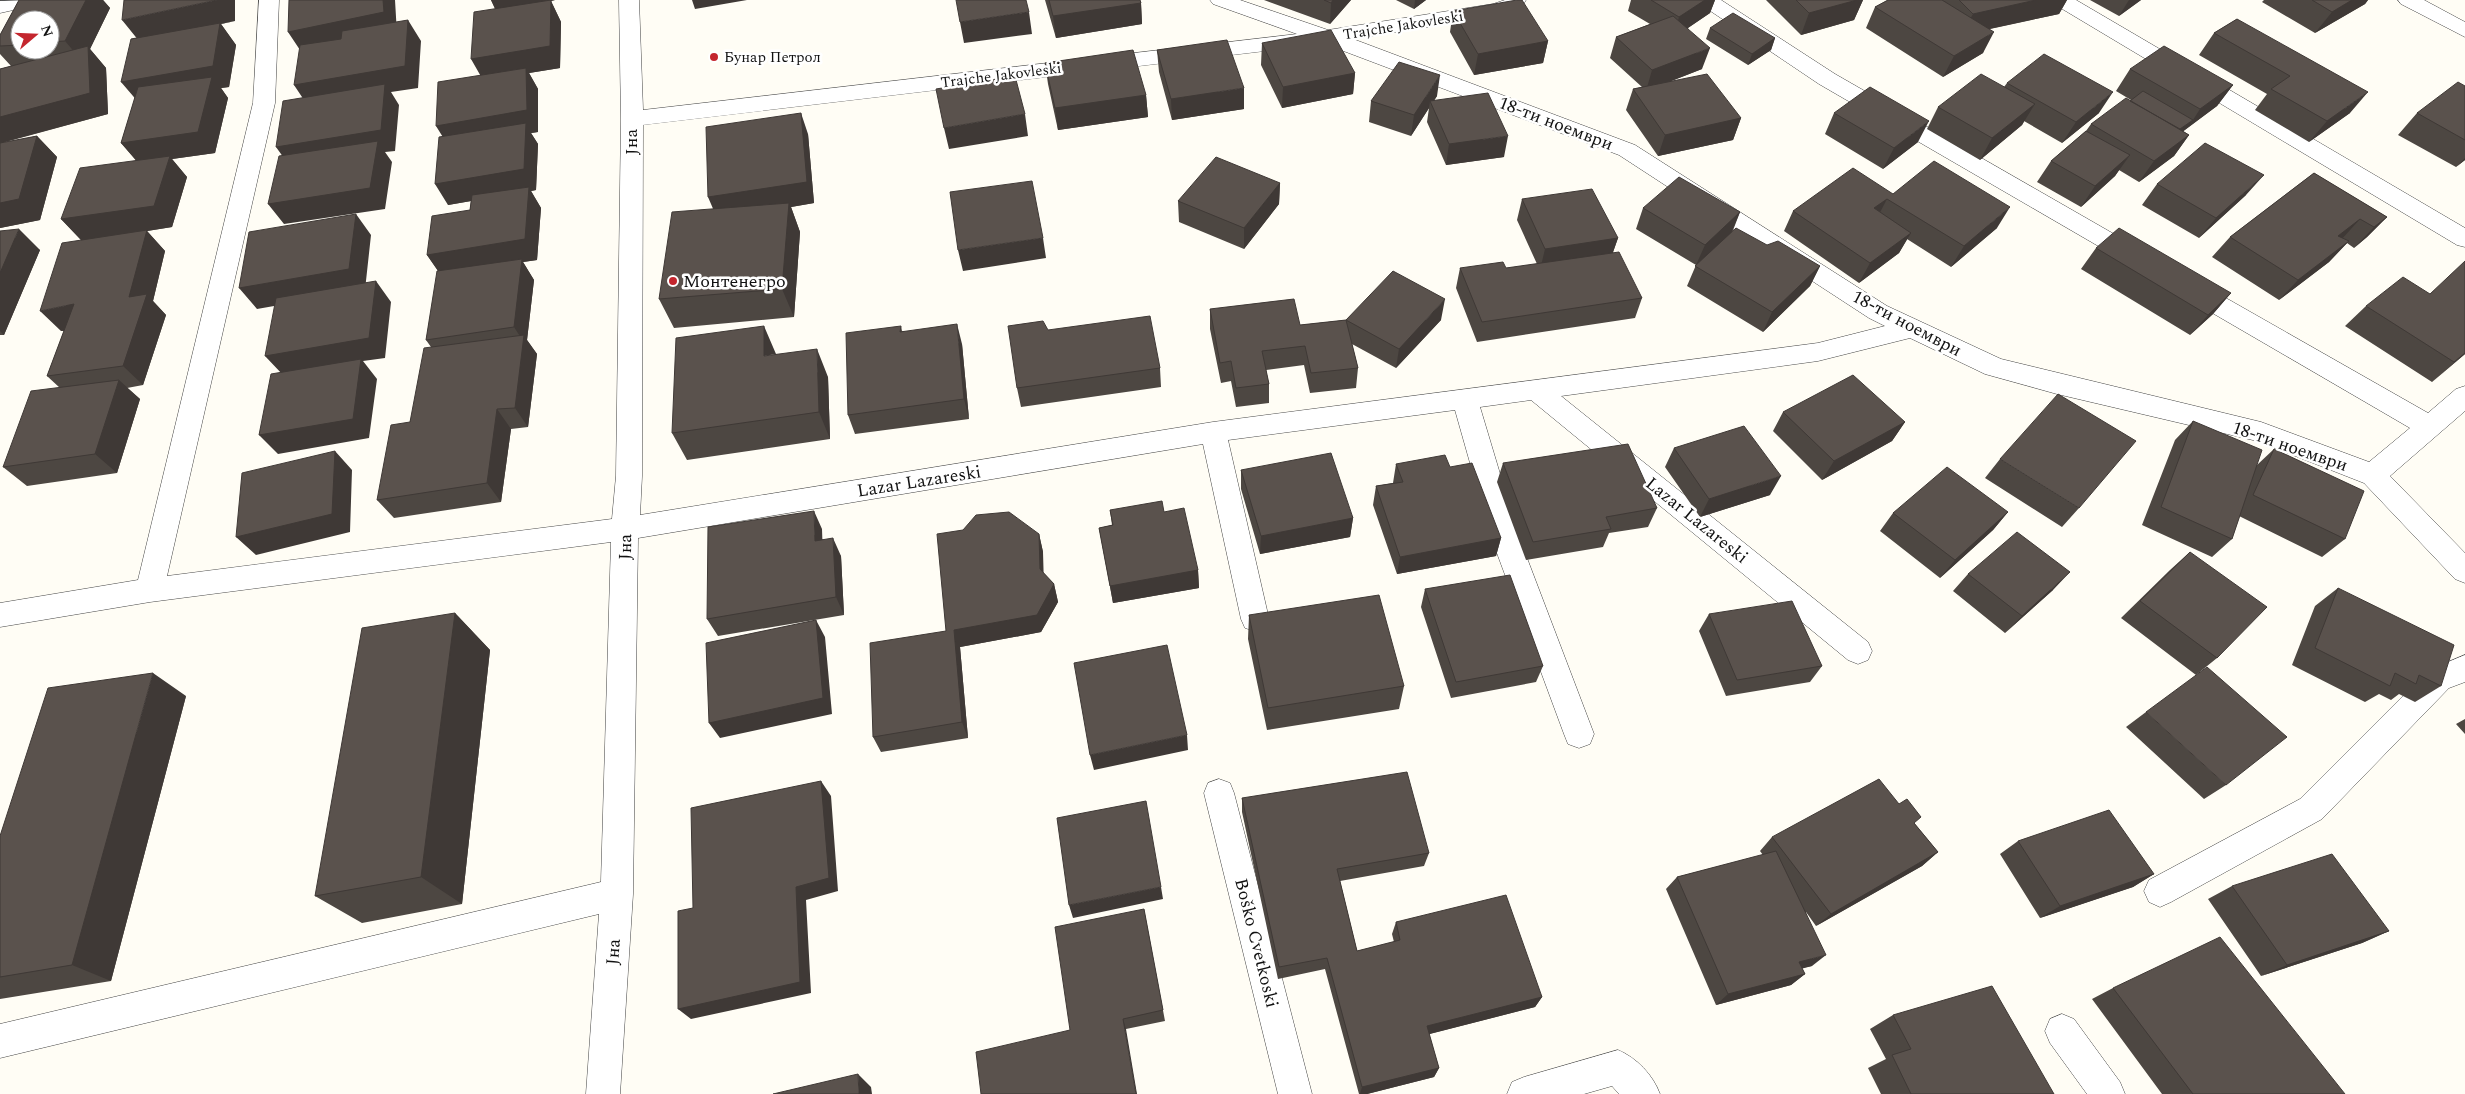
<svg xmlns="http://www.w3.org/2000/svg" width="2465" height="1094" font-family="Spectral,serif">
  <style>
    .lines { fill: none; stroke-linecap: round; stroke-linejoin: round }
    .minor-casing { stroke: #444; stroke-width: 1 }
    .minor { fill: #fff; fill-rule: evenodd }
    .wall { fill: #4d4742; fill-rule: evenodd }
    .shaded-wall { fill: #3f3936 }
    .building { fill: #5a524d; stroke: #3f3936 }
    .poi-dot { fill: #c4262e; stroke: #fff; stroke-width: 2 }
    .labels { text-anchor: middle; stroke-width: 5; stroke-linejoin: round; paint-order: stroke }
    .far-street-label { font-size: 15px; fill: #111; stroke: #fff }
    .far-poi-label { font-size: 15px; fill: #111; stroke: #fff; text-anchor: start }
    .street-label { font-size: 18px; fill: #111; stroke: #fff }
    .poi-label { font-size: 18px; fill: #111; stroke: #fff; text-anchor: start }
  </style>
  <rect width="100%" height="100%" fill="#fffdf5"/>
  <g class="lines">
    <defs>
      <path id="minor" d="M43,0l-3,4 -40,9v-12z
        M259,0h20l-4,103 -108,473 445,-57 4,-43 5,-357 -2,-119h20l4,110 654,-76 -84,-30 -3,-4h30l88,30 165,-26 12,-4h21l-5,8 -25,8 -143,23 282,106 252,161 114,53 260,63 108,40 41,-34 -232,-135 -3,-6 3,-6 9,-3 9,3 232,132 28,-24 9,-3v25l-75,65 75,77v30l-10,-4 -91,-96 -107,-42 -200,-47 -72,-20 -75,-36 -92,23 -257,35 307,246 4,9 -4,9 -10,4 -10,-4 -317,-260 -51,7 39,130 75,197 -4,10 -11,4 -11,-4 -4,-10 -73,-197 -36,-127 -227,30 41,179 -4,9 -10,3 -10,-3 -4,-9 -38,-175 -565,94 -5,356 -13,200h-34l13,-180 -599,144v-34l601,-142 10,-340 -461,60 -150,25v-24l138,-23 115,-477zM1325,44l294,111 250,163 16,8 -67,17 -605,79 -573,93 2,-39 1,-351z
        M1697,0h24l114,74 312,179 4,6 -4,6 -8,3 -8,-3 -312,-181 -119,-80z
        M2051,0h25l389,228v19l-8,-2 -403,-241z
        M2398,0h26l41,22v15l-64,-33z
        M2465,655v27l-16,6 -127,131 -151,83 -11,5 -11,-5 -5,-11 5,-11 151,-81 129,-129z
        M1219,779l11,4 4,10 78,301h-34l-74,-301 4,-10z
        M2062,1014l12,5 46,63 5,12h-38l-37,-51 -5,-12 5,-12z
        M1618,1050c19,8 35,25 42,44h-41l-7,-8 -28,8h-77l5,-12 12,-5z"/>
    </defs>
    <use href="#minor" class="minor-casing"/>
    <use href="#minor" class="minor"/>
  </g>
  <path class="wall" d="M19,0h84l7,8 -20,41 16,19 2,46 -106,29 35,-7 20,21 -17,63 -40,8v-159l11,-3 -11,-12v-19zM20,20h30v30h-30z
    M491,0h64l-4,1 10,21 -1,46 -31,5 9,16v43l-7,1 7,11 -2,46 -5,1 10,17 -4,52 -14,2 11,18 -7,60 10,14 -9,73 -17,2 -10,73 -107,16 -17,-18 33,-78 21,-75 -5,-7 12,-69 -11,-16 43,-45 1,-9 -23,4 -5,-68 37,-62 15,-66z
    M1045,0h95l1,3 1,21 -86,14z
    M1264,0h87l-21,24z
    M1396,0h30l-12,9z
    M1631,0h84l-5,13 -22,15 14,41 -31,12 70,37 -8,22 -75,16 -32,-46 7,-21 9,-2 -32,-29 6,-21 34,-13 -22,-13z
    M1766,0h97l-9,20 -53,15z
    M1888,0h179l-8,14 -69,15 -7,24 -40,24 -77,-49 9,-21z
    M2090,0h51l-22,16z
    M2264,0h104l-3,4 -50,29 -53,-31z
    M1453,11l95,30 -5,22 -69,12 -24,-43z
    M2237,19l113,94 -41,29 -54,-32 12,-16 -68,-39 15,-22z
    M235,21l-14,3 15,21 -7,42 -8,1 7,10 -13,55 -43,6 15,18 -15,50 -25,4 18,20 -12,50 13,14 -23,70 -16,3 13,11 -23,74 -90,13 -24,-19 57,-79 -13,-12 17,-45h-3l20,-91 -20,-21 75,-59 -15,-17 14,-45 -4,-59z
    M1710,28l65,10 -4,12 -23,15 -42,-26z
    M1262,43l93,30 -2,21 -71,14 -21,-43z
    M1157,50l87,59 -72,11 -13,-48z
    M1045,63l101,32 2,22 -90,13 -10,-46z
    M2130,69l103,16 -16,21 -34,25 6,4 -15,21 -35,26 -20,-12 -4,6 -34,31 -44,-25 14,-21 35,-30 5,-7 40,-24 -15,-9z
    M2007,83l92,30 -37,30 -38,-22 -2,4 -42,35 -53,-31 11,-22 66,-20z
    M2465,86v74l-9,7 -58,-32 19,-22z
    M1437,96l-3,4 70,57 -58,8 -19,-43 2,-14 -18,28 -42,-14 2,-21z
    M1834,113l84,29 -35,27 -58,-35z
    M808,134l6,69 -23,4 9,25 -6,85 -120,11 -15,-29 54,-90z
    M2314,173l73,44 -20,20 -13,11 -7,-5 -18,19 -50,38 -67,-43 18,-20z
    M1280,183l-1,21 -35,45 -65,-27 -1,-21z
    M2157,184l89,11 -47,43 -57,-33z
    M1893,194l104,34 -46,39 -44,-28 -8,14 -40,30 -75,-52 9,-20z
    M1522,199l96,39 -5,14 29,46 -7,20 -158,24 -21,-54 4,-20h46l31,-4 -20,-44z
    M1643,208l97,4 -8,21 88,33 -10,20 -47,46 -76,-46 9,-21 -60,-36z
    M0,231l40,19 -36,85h-4z
    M2096,248l135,45 -18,21 -23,21 -109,-66z
    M2366,306l99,48 -33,28 -87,-56z
    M1210,309l90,16 46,-5h95l-45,48 -44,-24 6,24 -2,20 -46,5 -6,-28 -38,5 3,14v19l-33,4 -5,-26 -10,2 -11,-54z
    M901,326l1,5 60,13 7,75 -114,15 -7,-19z
    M1048,330l112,38 1,19 -140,20 -4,-19z
    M776,354l52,23 2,62 -143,21 -15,-27z
    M1783,412l122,10 -13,19 -70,39 -49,-49z
    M2193,421l64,44 17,-16 71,90 -23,18 -83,-41 -7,23 -20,18 -70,-32 33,-85z
    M1674,448l96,47 -70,22 -35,-50z
    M2000,459l79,49 -17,19 -77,-49z
    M1503,463l154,45 -9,19 -39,6 -6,14 -77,13 -29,-78z
    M1396,464l54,3 51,71 -5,18 -99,18 -24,-69 3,-19 17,-3z
    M1241,470l112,48 -3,19 -90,17 -19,-65z
    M1110,510l88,60 1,18 -86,15 -14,-75 13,-3z
    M2008,512l-15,18 -53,48 -60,-47 13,-18z
    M822,529v10l19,17 3,59 -126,21 -11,-17z
    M1039,534l4,18v21l11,11 4,18 -17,30 -81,15 8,91 -87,14 -8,-15 73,-106z
    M2190,552l27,106 -21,17 -75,-57 49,-48z
    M1968,574l85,16 -48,43 -52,-42z
    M2338,588l103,98 -26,16 -16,-8 -8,6 -12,-6 -14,8 -73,-37 23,-59z
    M1425,589l118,77 -7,16 -85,16 -30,-91z
    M455,613l35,37 -28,254 -100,19 -47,-27z
    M1709,614l113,52 -12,16 -84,14 -27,-65z
    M1249,615l155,71 -5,23 -132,21 -19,-91z
    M186,696l-75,285 -111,18v-163z
    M2146,712l80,73 -22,14 -78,-72z
    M2465,719v15l-9,-10z
    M1242,798l187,55 -5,13 -84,15 17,70 37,-9 -2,-8 4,-12 146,75 -7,10 -106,27 10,34 -5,9 -67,17h-8l-34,-125 -47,10 -36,-167z
    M1914,823l24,29 -16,14 -106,60 -10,-14 6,54 -10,2 3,6 -14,11 -75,20 -50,-116 11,-12 86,-22 -3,-4 12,-14z
    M2018,841l136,33 -21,13 -93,31 -40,-64z
    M2232,886l157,45 -27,12 -101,33 -53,-77z
    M1144,909l21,112 -39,8 -56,1z
    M2113,988l232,106h-183l-70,-95z
    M1893,1015l161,79h-173l-13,-26 18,-9 -16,-30z"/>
  <path class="shaded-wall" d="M86,0h17l7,8 -20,41 16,19 2,46 -108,29v-26l83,-55 -18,-21z
    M217,0h18v21l-14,3 15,21 -7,42 -8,1 7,10 -13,55 -43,6 15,18 -15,50 -25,4 18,20 -12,50 13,14 -23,70 -20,-19 6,-69 -48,-57 -20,-21 78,-55 -18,-21 18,-40 -18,-21 18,-41 -17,-21z
    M383,0h12l2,34 -95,19 -14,-21z
    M491,0h64l-4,1 10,21 -1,46 -31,5 9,16v43l-7,1 7,11 -2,46 -5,1 10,17 -4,52 -14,2 11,18 -7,60 10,14 -9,73 -13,-19 8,-67 -9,-14 -73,-52 -14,-20 102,-64 -81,14 -13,-21 14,-37 -13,-21 47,-46 -12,-21 25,-49z
    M692,0h55l-52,9z
    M1333,0h18l-21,24 1,-21z
    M1415,0h11l-12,9z
    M1705,0h10l-5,13 -37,25 6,-21z
    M1857,0h6l-9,20 -53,15 8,-22z
    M2036,0h31l-8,14 -98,21 12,-21z
    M2129,0h12l-22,16z
    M2352,0h16l-3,4 -50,29 17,-21z
    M1141,3l1,21 -86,14 -3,-22z
    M1029,12l3,22 -68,9 -4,-21z
    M408,20l13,21 -3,47 -27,4 8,13 -4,46 -10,1 7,10 -7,47 -101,15 -16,-20 23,-36 -15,-21 32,-41 -14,-21z
    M1994,32l-11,21 -40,24 11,-21z
    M1775,38l-4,12 -23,15 4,-11z
    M1548,41l-5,22 -69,12 4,-21z
    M1710,48l-8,21 -56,22 6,-21z
    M1355,73l-2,21 -71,14 1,-21z
    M1440,75l-3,21 -5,8 -2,-3 -1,7 -18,28 3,-21z
    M2233,85l-16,21 -56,42 8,-11 24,-17 7,-11z
    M1244,88v21l-72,11 -1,-21z
    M2113,92l-14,21 -37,30 14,-21z
    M2368,92l-18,21 -41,29 18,-21z
    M1146,95l2,22 -90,13 -3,-22z
    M2035,104l-13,21 -42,35 12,-22z
    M801,113l7,21 6,69 -23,4 9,25 -6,85 -12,-28 -65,-71 -9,-21z
    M1025,114l3,22 -79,13 -5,-21z
    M1741,118l-8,22 -75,16 7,-21z
    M1929,121l-11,21 -35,27 11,-21z
    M2189,135l-15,21 -35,26 15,-21z
    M37,136l20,21 -17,63 -40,8v-25z
    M1508,136l-4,21 -58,8 3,-21z
    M2130,155l-15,21 -34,31 14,-21z
    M2465,158v2l-9,7z
    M2264,175l-18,20 -47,43 17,-20z
    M1280,183l-1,21 -35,45v-21z
    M1887,199l-11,21 -2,-12z
    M2010,207l-13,21 -46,39 13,-21z
    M1740,212l-9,21 -35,32 9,-20z
    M356,214l15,21 -6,55 -108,19 -18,-21z
    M2387,217l-20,20 -13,11 20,-21z
    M2360,219l-19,21 -3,-4z
    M19,229l21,21 -36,85 -4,-4v-58z
    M1911,233l-12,20 -40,30 11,-20z
    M1043,238l3,20 -83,13 -5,-21z
    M1618,238l-7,20 -71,12 5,-21z
    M2349,241l-20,21 -50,38 19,-20z
    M1820,266l-10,20 -47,46 9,-20z
    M376,281l15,21 -6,56 -22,3 14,18 -8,59 -91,16 -19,-19 24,-60 -18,-19z
    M2231,293l-18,21 -23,21 18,-20z
    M1445,299l-4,21 -45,48 3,-19z
    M74,304l21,20 -34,7 -21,-20z
    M957,324l5,20 7,75 -5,-20z
    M764,326l12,28 -12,2z
    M817,349l11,28 2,62 -11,-27z
    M2465,353v1l-33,28z
    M119,380l21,19 -23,74 -22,-19z
    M497,409l14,20 -10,73 -14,-19z
    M1905,422l-13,19 -70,39 12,-19z
    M335,451l17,19 -2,62 -94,23 -20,-18z
    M1781,476l-11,19 -70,22 9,-18z
    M814,511l8,18 1,30 -8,-18z
    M2008,512l-15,18 -53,48 15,-18z
    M1353,518l-3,19 -90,17 1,-18z
    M1039,534l4,18 1,35 -4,-18z
    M833,538l8,18 3,59 -8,-18z
    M1501,538l-5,18 -99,18 3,-17z
    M1198,570l1,18 -86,15 -3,-17z
    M2070,572l-17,18 -48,43 17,-17z
    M1054,584l4,18 -17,30 -81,15 8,91 -6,-16 -8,-92z
    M455,613l35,37 -28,254 -41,-27z
    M816,620l9,17 7,77 -112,24 -11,-15z
    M153,673l33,23 -75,285 -39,-16z
    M1187,735l1,15 -94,20 -4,-15z
    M821,781l10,15 7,95 -32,9 5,93 -120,26 -13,-10 118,-122z
    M1938,852l-16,14 -106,60 15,-12z
    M2154,874l-21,13 -93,31 20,-12z
    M1161,887l2,12 -90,19 -4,-13z
    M2389,931l-27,12 -101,33 26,-11z
    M1826,955l-14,11 -27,7 14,-11z
    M1805,974l-14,11 -75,20 12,-11z
    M1542,997l-7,10 -113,29 5,-10z
    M1123,1019l3,10 11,65h-1z
    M1439,1068l-5,9 -67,17h-7l2,-7z
    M858,1074l13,13 1,7h-13z"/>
  <path class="building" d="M19,0h67l-21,41 -15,1v-22h-30v25l-20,1v-11z
    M124,0h93l-95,20z
    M289,0h94l1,12 -96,20z
    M551,0l-1,46 -79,13 3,-47z
    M956,0h70l3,12 -69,10z
    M1049,0h91l1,3 -88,13z
    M1324,0h9l-2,3z
    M1517,0h5l26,41 -70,13 -25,-43z
    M1651,0h54l-26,17z
    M1796,0h61l-48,13z
    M1888,0h54l52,32 -40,24 -79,-49z
    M1959,0h77l-63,14z
    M2312,0h40l-20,12z
    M1733,13l42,25 -23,16 -42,-26z
    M1673,16l37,32 -58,22 -36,-33z
    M2237,19l131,73 -41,29 -56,-32 19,-13 -76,-43z
    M408,20l-3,46 -111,19 6,-40 41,-6 1,-8z
    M220,23l-7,43 -92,16 10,-43z
    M1331,30l24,43 -72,14 -21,-44z
    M1227,40l17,48 -73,11 -14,-49z
    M88,46l2,47 -90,24v-48z
    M2164,46l69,39 -33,24 -70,-40z
    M1133,50l13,45 -91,13 -10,-45z
    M2044,54l69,38 -37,30 -69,-39z
    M1399,62l41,13 -26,40 -43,-14z
    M526,68l1,42 -91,16 2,-44z
    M1707,74l34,44 -76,17 -32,-46z
    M1981,74l54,30 -43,34 -54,-31z
    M1015,76l10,38 -81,14 -8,-39z
    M212,77l-14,55 -77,11 17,-56z
    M2458,82l7,4v54l-48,-27z
    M385,84l-4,46 -105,17 7,-46z
    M1870,87l59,34 -35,27 -60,-35z
    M2143,91l50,29 -13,9 -50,-28z
    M1488,93l20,43 -59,8 -19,-43z
    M2126,98l63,37 -35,26 -63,-37z
    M801,113l6,69 -99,15 -2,-70z
    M526,123l-2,46 -89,15 4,-47z
    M2086,131l44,24 -35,31 -44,-25z
    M37,136l-18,63 -19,4v-60z
    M378,141l-8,47 -102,16 11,-48z
    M2205,143l59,32 -48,43 -59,-34z
    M170,156l-16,50 -93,13 19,-51z
    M1216,157l64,26 -36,45 -66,-27z
    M1934,161l76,46 -46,39 -77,-47 -13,9 37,25 -41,30 -77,-52 60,-43 40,26z
    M2314,173l73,44 -13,10 -14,-8 -22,17 11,5 -51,39 -68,-43z
    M1679,177l61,35 -35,33 -62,-37z
    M1032,181l11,57 -85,12 -8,-58z
    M529,187l-4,52 -98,16 5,-39 38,-6 2,-15z
    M1592,189l26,49 -73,11 -23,-50z
    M789,203l-7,86 -123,10 13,-87z
    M356,214l-7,55 -110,19 10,-56z
    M1736,228l31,17 11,-4 42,25 -48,46 -77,-46z
    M2119,228l112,65 -23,22 -112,-67z
    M19,229l-19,44v-42z
    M147,230l-18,67 18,-3 -24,72 -76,10 27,-72 -34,7 22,-68z
    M1619,252l23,46 -160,24 -22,-54 43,-6 3,6z
    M522,259l-8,68 -88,13 11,-69z
    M2465,261v92l-11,9 -88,-56 37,-29 27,17z
    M1393,271l52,28 -46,50 -53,-29z
    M376,281l-7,57 -104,18 11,-58z
    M1294,299l6,26 46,-5 12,48 -47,5 -6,-27 -43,5 7,33 -33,4 -5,-27 -11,2 -10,-54z
    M1150,316l10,52 -143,20 -9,-62 35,-5 5,9z
    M957,324l7,75 -116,16 -2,-82 55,-7 -1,6z
    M764,326v30l53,-7 2,63 -147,21 4,-95z
    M524,335l-9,73 -18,1 -10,74 -110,17 14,-75 19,-3 14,-74z
    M361,359l-8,60 -94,16 12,-61z
    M1853,375l52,47 -71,39 -51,-49z
    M119,380l-24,74 -92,13 28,-76z
    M2058,394l78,47 -57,67 -79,-49z
    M2193,421l69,29 -30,89 -71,-32z
    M1744,426l37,50 -72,23 -35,-51z
    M1628,444l29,64 -51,9 5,12 -78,13 -30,-79z
    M2274,449l90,42 -19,48 -92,-44z
    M335,451l-3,63 -96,23 6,-64z
    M1331,453l22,65 -92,18 -20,-66z
    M1445,455l5,12 22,-4 29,75 -101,19 -24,-71 27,-4 -7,-18z
    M1947,467l61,45 -53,48 -62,-47z
    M1162,501l2,11 20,-4 14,62 -88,16 -11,-58 14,-3 -3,-15z
    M814,511l1,30 18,-3 3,59 -129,22 1,-92z
    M1009,512l30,22 1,35 14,15 -17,31 -83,15 8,92 -89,15 -3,-94 76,-12 -9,-97 26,-4 13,-15z
    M2017,532l53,40 -48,44 -54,-42z
    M2190,552l77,55 -50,51 -77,-57z
    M1510,575l33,91 -87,16 -31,-93z
    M2338,588l116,57 -13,41 -22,-11 -3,9 -21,-11 -5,13 -75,-38z
    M1379,595l25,91 -136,22 -19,-93z
    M1792,601l30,65 -85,14 -28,-66z
    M455,613l-34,264 -106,19 47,-268z
    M816,620l7,78 -114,25 -3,-80z
    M1167,645l20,90 -97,20 -16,-92z
    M2207,667l80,70 -61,48 -80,-73z
    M153,673l-81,292 -72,12v-141l48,-148z
    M1407,772l22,81 -92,16 20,82 43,-11 -4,-18 110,-27 36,102 -115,29 12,42 -77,19 -35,-129 -48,9 -37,-169z
    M1879,779l20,25 8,-5 14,18 -7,6 24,29 -107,62 -59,-77z
    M821,781l8,97 -33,9 4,95 -122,27v-98l15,-3 -2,-100z
    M1146,801l15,86 -92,18 -12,-87z
    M2109,810l45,64 -94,32 -42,-65z
    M1776,851l50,104 -27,7 6,12 -77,20 -51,-117z
    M2332,854l57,77 -102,34 -55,-79z
    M1144,909l19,101 -40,9 13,75h-155l-5,-42 94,-22 -15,-103z
    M2220,937l125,157h-152l-80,-106z
    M1992,986l62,108h-143l-19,-39 19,-6 -18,-34z
    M858,1074l1,20h-86z"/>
  <g class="poi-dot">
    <circle cx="714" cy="57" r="5"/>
    <circle cx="673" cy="281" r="5"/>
  </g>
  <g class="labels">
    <g class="far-street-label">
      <text transform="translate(1403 25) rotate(-9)" y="5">Trajche Jakovleski</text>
      <text transform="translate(1001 75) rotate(-7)" y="5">Trajche Jakovleski</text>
    </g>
    <g class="far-poi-label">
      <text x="724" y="62">Бунар Петрол</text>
    </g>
    <g class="street-label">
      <text transform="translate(1556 123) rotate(21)" y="6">18-ти ноември</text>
      <text transform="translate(631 142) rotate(-90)" y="6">Јна</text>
      <text transform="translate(1907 323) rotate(28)" y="6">18-ти ноември</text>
      <text transform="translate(2290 446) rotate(19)" y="6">18-ти ноември</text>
      <text transform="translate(919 481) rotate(-9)" y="6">Lazar Lazareski</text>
      <text transform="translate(1697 520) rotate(39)" y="6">Lazar Lazareski</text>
      <text transform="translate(625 547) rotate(-89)" y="6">Јна</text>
      <text transform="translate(1257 943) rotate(76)" y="6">Boško Cvetkoski</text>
      <text transform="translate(613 952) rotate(-86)" y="6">Јна</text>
    </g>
    <g class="poi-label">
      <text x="683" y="287">Монтенегро</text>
    </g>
  </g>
  <g transform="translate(35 35) rotate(71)"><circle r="24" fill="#ffffff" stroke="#a0a0a0"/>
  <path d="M0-4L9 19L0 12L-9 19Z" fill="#c4262e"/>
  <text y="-8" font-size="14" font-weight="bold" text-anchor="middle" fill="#111111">N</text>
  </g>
</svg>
